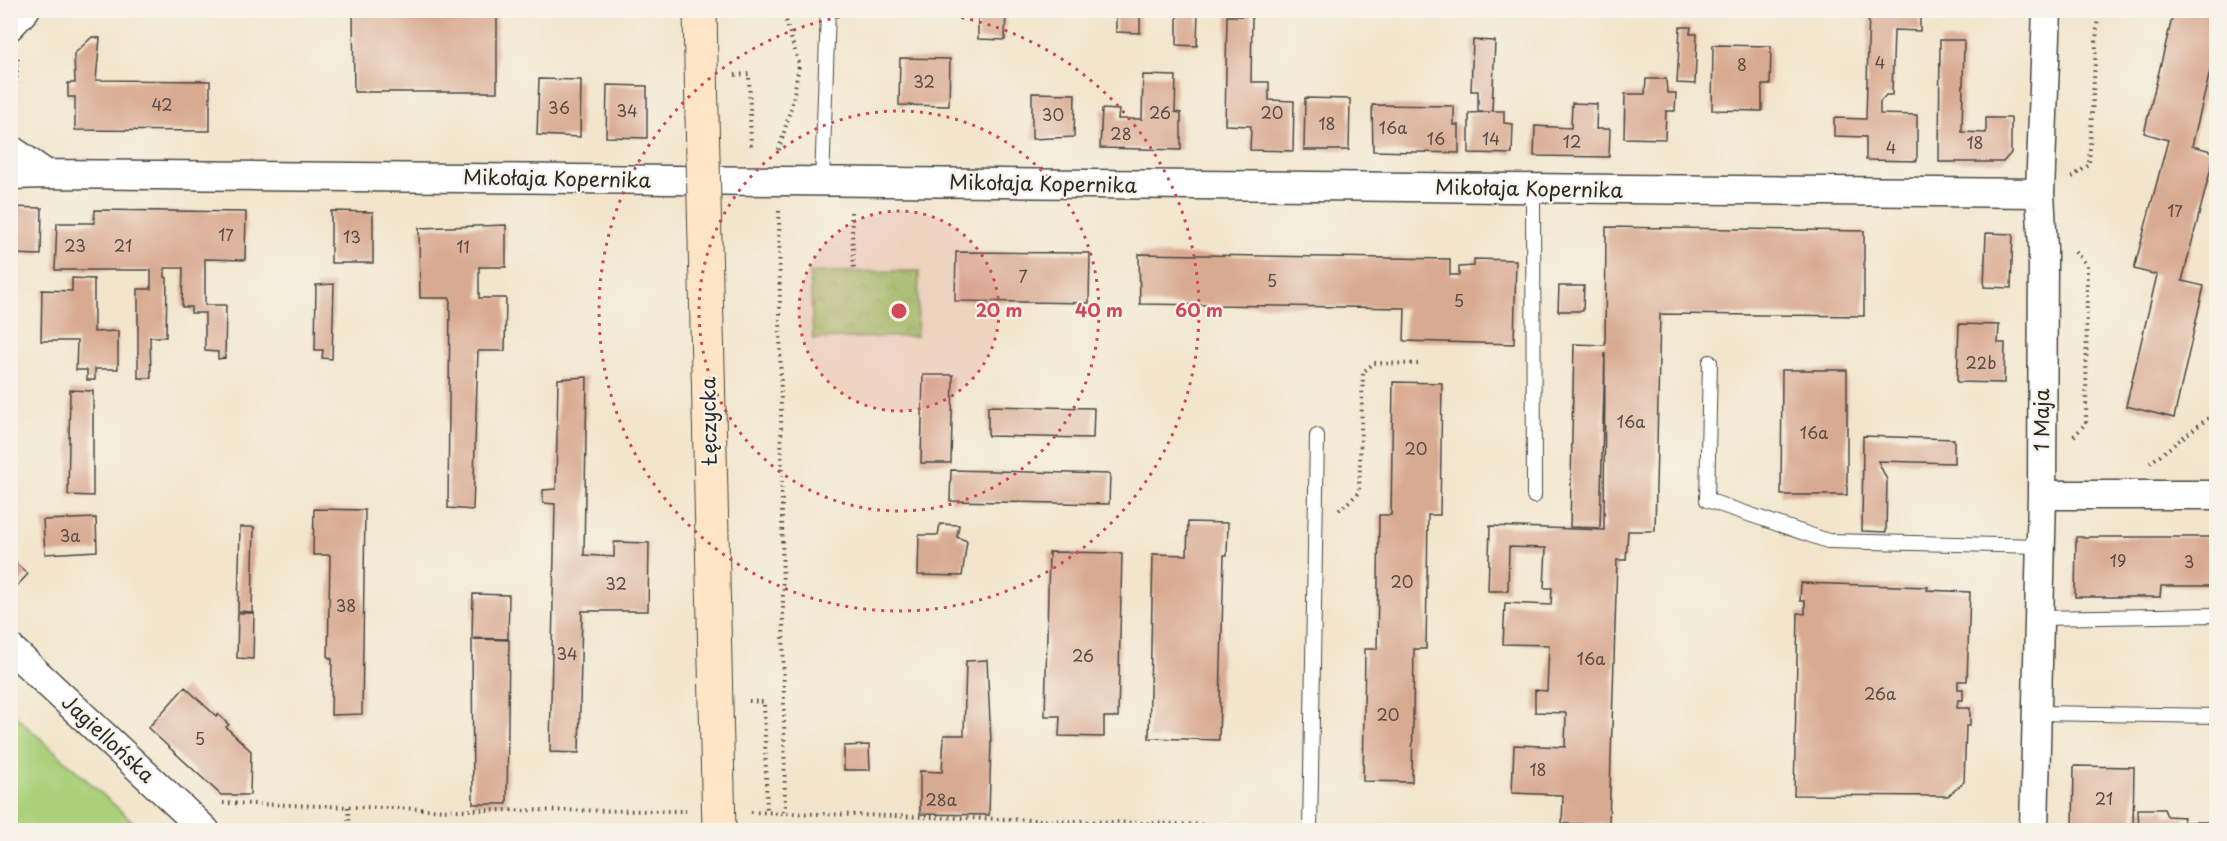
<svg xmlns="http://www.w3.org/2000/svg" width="2227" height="841" font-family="'Playpen Sans',sans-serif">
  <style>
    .green { fill: #aad07b; stroke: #6a7e53; stroke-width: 1.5 }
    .park { fill: url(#park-crowns); stroke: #6a7e53; stroke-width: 1.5 }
    .building { fill: #d9aa92 }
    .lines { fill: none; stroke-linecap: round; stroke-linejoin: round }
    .lane-casing { stroke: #494743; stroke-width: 16 }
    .street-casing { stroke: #494743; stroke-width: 31 }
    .secondary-casing { stroke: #494743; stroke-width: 35 }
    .path { stroke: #494743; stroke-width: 4; stroke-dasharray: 1.5 4.5; stroke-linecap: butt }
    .lane { stroke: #fff; stroke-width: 14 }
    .street { stroke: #fff; stroke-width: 28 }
    .secondary { stroke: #fde5c5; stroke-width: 33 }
    .secondary-bridge-casing { stroke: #494743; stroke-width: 35; stroke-linecap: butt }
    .secondary-bridge { stroke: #fde5c5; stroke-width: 33 }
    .ring { fill: none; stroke: #d1495b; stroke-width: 3; stroke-dasharray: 3 6 }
    .labels { text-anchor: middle; stroke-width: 4.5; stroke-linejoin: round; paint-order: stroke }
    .number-label { font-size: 16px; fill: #564b45 }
    .street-label { font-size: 20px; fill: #2b2b2b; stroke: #f7f3e8 }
    .centre { fill: #d1495b; stroke: #f7f3e8; stroke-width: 3 }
    .ring-label { font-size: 18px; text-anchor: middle; font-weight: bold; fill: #d1495b; stroke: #f7f3e8; stroke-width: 4.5; stroke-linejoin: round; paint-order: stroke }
  </style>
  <defs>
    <pattern id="park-crowns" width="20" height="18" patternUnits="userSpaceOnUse" patternTransform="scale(1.5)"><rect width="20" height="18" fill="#aad07b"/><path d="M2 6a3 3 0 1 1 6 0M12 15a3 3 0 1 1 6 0" fill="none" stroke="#92b36a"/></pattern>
  </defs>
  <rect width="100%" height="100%" fill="#f7f3e8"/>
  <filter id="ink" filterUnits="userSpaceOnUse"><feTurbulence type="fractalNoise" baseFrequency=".0167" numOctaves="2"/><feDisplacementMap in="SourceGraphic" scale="12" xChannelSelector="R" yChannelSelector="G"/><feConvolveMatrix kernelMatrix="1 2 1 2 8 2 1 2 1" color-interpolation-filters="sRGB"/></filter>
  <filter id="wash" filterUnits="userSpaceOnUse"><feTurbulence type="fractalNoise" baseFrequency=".008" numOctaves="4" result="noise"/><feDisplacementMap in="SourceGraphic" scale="24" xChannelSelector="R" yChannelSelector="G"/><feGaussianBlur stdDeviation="1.35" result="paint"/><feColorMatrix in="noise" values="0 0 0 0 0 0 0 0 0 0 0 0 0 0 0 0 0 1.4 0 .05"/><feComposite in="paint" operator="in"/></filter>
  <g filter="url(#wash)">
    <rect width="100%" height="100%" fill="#f2e5cc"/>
    <path class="green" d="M10,712h1l131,118h-131z"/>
    <path class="park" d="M919,271l-2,65 -104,3 -3,-67z"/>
    <g id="blocks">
      <path class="building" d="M353,10h144v82h-143z
        M897,10h61v7l-60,-1z
        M978,10h28l-1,30 -27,-1z
        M1116,10h24v23l-24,-1z
        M1177,10h21l-1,36 -20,-1z
        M1869,10h51v21l-26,-1 -2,65h-6l-6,7v12l37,1v46l-51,-1v-23l-32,-1v-18l32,1z
        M2174,10h29l13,4v33l-24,99 23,6 -33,129 22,5 -30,132 -48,-12 31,-131 -23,-6 34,-129 -24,-7z
        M1227,16h25l-1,66h18v18l25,1 -1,50 -43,-1 1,-24 -26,-1z
        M1680,27h11l-1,7h7l-2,50 -18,-1z
        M92,37l8,1 -4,42 114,1v50l-135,-1v-33h-7v-14h7l-1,-29z
        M1473,40l22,1 -3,70h12v12l9,1 -1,30 -43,-1v-40l21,-1h-12v-21h-7z
        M1940,40h24l-2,92 24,1v-15h25v35l-8,9h-64z
        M1713,45l58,1 -1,39h-8v26l-50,-1z
        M900,58l50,1 -1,47 -50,-1z
        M1143,75l33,1 -1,36 6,1v37l-81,-2 2,-39 17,1 -1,9h24z
        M539,79l42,1 -1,57 -43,-2z
        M1646,79h20l1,14h9l-1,18h-9l-1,28 -41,-1 1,-44h20z
        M607,85l40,1v52l-41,-1z
        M1032,93l43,1 -1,43 -42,2z
        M1305,98l45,1 -1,51h-45z
        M1572,103l25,1 -1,25h14l-1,28 -75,-1 1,-30 36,2z
        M1372,105l82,1v19h5v28l-86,-2z
        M10,207l32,1 -1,47 -31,-1z
        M95,210l151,2 -1,48 -40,-1v46h21l-1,53 -7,1v-7l-13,-1v-38h-14v-6h-9l1,-39h-18v9l2,1 -1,59h-16l1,41h-13v-89h13v-19h-96l2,-47h37z
        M331,211l42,1v51h-42z
        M506,225v42h-27v31h27l-1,53h-27l-5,159 -25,-2 2,-210h-30l-1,-70z
        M1606,227l258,4v85l-204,-2 -5,217h-27l-2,29h-9l-8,264h-47l1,-29 -51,-2 2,-48 51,2 1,-34 -31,-1v-22l12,1 2,-46 -46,-1 2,-41 46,2 1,-17h-8l2,-40 -37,-1 -1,44h-20l2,-65 114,4 1,-177 -5,175 -30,-1 4,-183 31,1z
        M1986,233l27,1 -2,54 -27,-1z
        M956,252l134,1 -1,50 -134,-2z
        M1139,254l311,5v16h9v-8l15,-1v-7l42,1 -2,84 -110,-3 1,-33 -265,-4z
        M72,278l22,1v53l24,-1v38h-23v11h-8v-10h-11l1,-29h-36l1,-51 30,1z
        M334,284l-2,75 -10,-1 1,-8h-8l1,-65z
        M1559,286h25l-1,25h-25z
        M1959,324l40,1 -1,18h7l-1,40 -47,-1z
        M1782,370h65v125h-66z
        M923,375h30l-2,88h-30z
        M587,377l-3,178 30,2v-15l35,1 -1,68h-66l-3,142 -29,-1 5,-248 -12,-1v-13l13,-1 2,-110z
        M1393,382l49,1 -2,132h-12l-2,134h-12l-2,133 -49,-1 2,-132h12l2,-134h12z
        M70,390l23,1v105l-25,-1z
        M988,406l106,2 -1,30 -105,-2z
        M1863,436l91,3v24l-76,-2 9,19 -1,52 -24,-1z
        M951,470l159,4 -1,30 -159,-3z
        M314,509l51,1 -3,204 -31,1 1,-56 -4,-2 2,-102h-17z
        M96,518l1,33 -52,3 -2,-34z
        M1188,522l40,1 -1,32h-3l-5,185 -70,-2 4,-184 34,1z
        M940,524l19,1 -2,12 10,4 -5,35 -44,-1 1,-40h19z
        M240,527h14l-2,85 -14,-1z
        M2076,537h140v49h-55l-1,11h-85z
        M1049,552l73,1 -4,164h-14v20l-45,-1 1,-20h-15z
        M10,558l18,16 -18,19z
        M1801,583l127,4 -1,3 43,2 -3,89h-9v8h5v11h-5l-1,8h13v18h-4l-2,56 -16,14 -154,-1 4,-182 7,1v-13h-5z
        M473,594l36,1 -1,44 -36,-1z
        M238,613h16l-1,46 -16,-1z
        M472,639l37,1 -2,164h-34z
        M987,660l4,82 -2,73 -69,-1v-43l22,1 2,-37h20l2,-74z
        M185,687l31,29 2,-2 11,11 -3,2 25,24 -1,44h-29l-73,-67z
        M869,745l1,25h-26v-24z
        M2074,766l60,1 -1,63h-60z
        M2138,809h26l3,7 17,1 -3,13h-42z
        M2185,822h31v8h-31z"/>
    </g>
  </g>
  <g filter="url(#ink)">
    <use href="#blocks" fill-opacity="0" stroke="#494743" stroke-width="1.5"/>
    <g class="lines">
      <defs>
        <path id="lane" d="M822,182l6,-172
          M1533,189l1,307
          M1710,362l-3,138 121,41 213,5
          M2039,618l177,-3
          M2037,713l179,3
          M1310,830l7,-394"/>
        <path id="street" d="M10,26l15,-16
          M10,149l36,25 -36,1
          M46,174l1994,19
          M2042,495h174
          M10,648l195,182
          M2034,830l8,-335 1,-247 -3,-55 7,-183"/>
        <path id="secondary" d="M700,10l2,106"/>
      </defs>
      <use href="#lane" class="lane-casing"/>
      <use href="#street" class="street-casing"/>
      <use href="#secondary" class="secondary-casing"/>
      <path class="path" d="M735,75l14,-1 2,75
        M10,100l5,-5 3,-41
        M779,150l14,-50 6,-35 -16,-55
        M2072,177l17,-12 9,-155
        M779,211l6,601
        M851,212l3,59
        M2074,436l12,-13 1,-158 -12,-13
        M2150,463l66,-51
        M1339,510l20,-17 4,-121 11,-9 47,1
        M749,701l15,1 3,110
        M223,803l234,7 229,1
        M348,807l1,23
        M751,812l535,15
        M1332,828l146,2"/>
      <use href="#lane" class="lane"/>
      <use href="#street" class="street"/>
      <use href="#secondary" class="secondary"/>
      <defs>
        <path id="secondary-bridge" d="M702,116l17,714"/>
      </defs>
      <use href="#secondary-bridge" class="secondary-bridge-casing"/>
      <use href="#secondary-bridge" class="secondary-bridge"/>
    </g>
  </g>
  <circle cx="899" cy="311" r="100" fill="#d1495b" fill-opacity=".12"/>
  <g class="ring">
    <circle cx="899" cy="311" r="100"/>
    <circle cx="899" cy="311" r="200"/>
    <circle cx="899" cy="311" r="300"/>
  </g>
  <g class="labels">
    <g class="number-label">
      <text x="1880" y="69">4</text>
      <text x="1742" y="71">8</text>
      <text x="924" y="88">32</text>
      <text x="162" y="111">42</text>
      <text x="559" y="114">36</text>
      <text x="627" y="117">34</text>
      <text x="1160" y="119">26</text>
      <text x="1272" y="119">20</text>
      <text x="1053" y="121">30</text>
      <text x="1327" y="130">18</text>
      <text x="1393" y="134">16a</text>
      <text x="1121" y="140">28</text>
      <text x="1436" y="145">16</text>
      <text x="1491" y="145">14</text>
      <text x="1572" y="148">12</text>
      <text x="1975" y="149">18</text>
      <text x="1891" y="154">4</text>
      <text x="2175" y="217">17</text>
      <text x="226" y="241">17</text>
      <text x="352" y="243">13</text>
      <text x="75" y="252">23</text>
      <text x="123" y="252">21</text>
      <text x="463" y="253">11</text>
      <text x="1023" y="283">7</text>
      <text x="1272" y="287">5</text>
      <text x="1459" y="307">5</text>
      <text x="1981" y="369">22b</text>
      <text x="1631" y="428">16a</text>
      <text x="1814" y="439">16a</text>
      <text x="1416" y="455">20</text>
      <text x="70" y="542">3a</text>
      <text x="2118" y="567">19</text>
      <text x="2189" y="568">3</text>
      <text x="1402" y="588">20</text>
      <text x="616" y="590">32</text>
      <text x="346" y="612">38</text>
      <text x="567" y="660">34</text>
      <text x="1083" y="662">26</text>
      <text x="1591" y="665">16a</text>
      <text x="1880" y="700">26a</text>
      <text x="1388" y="721">20</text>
      <text x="200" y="745">5</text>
      <text x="1538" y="776">18</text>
      <text x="2104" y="805">21</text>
      <text x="941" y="806">28a</text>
    </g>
    <g class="street-label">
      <text transform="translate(557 179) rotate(1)" y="7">Mikołaja Kopernika</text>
      <text transform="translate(1043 184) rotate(1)" y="7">Mikołaja Kopernika</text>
      <text transform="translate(1529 189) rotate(1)" y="7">Mikołaja Kopernika</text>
      <text transform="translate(2042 420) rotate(-90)" y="7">1 Maja</text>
      <text transform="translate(709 421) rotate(-91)" y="7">Łęczycka</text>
      <text transform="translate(108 739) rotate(43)" y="7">Jagiellońska</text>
    </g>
  </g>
  <circle cx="899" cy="311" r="9" class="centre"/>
  <g class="ring-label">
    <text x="999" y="317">20 m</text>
    <text x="1099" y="317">40 m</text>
    <text x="1199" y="317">60 m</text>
  </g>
  <rect width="2227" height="841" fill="none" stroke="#f7f3e8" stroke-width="36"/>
</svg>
